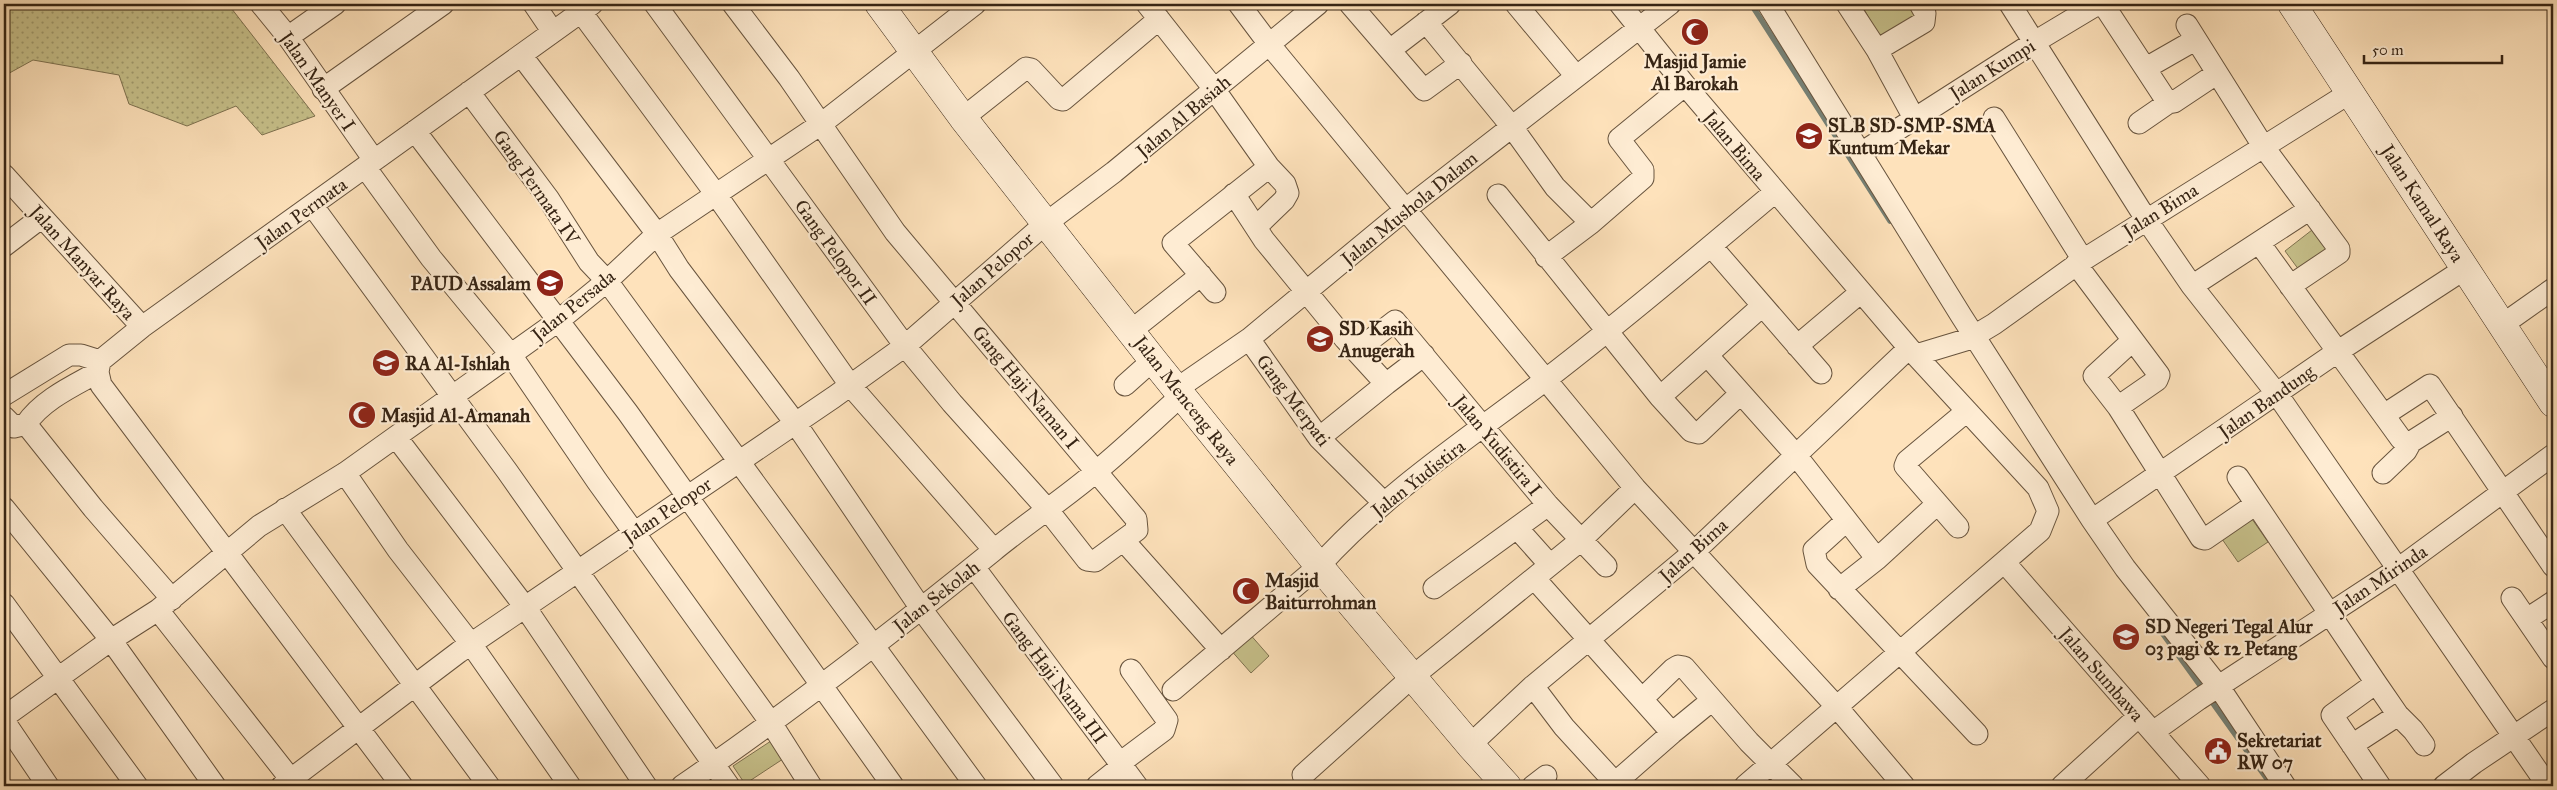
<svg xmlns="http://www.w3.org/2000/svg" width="2557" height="790" font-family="'IM FELL Great Primer',serif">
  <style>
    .grass { fill: url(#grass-dots); stroke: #7e7250 }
    .pitch { fill: #c7c18b; stroke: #7e7250 }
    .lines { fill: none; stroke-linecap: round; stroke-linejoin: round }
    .stream { stroke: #768074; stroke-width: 5.5 }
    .street-casing { stroke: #68543e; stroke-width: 23 }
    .secondary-casing { stroke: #362414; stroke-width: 29 }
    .street { stroke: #feecd3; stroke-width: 21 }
    .secondary { stroke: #feecd3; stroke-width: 28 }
    .labels { text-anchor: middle; stroke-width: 4.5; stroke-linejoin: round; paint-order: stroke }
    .poi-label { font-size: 19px; font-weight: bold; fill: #362414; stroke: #feecd3; text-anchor: start }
    .street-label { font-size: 19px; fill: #362414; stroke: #feecd3 }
  </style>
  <defs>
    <pattern id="grass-dots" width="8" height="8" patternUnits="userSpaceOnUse" patternTransform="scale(1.25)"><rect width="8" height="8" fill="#c7c18b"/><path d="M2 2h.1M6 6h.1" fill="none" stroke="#a29d70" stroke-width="1.8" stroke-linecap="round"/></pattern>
  </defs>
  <rect width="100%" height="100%" fill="#fee2bb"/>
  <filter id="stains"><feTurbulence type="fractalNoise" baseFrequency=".004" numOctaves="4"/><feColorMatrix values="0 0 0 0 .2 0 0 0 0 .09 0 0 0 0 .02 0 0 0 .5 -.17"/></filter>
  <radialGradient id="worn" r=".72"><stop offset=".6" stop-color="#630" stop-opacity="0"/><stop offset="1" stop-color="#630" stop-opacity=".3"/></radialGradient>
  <path class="grass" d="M4,4h224l87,112 -53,19 -26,-29 -49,20 -58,-22 -10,-29 -86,-15 -29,16z"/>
  <path class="pitch" d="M1861,4h52l9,15 -40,22z
    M2312,230l15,20 -28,20 -14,-19z
    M2252,519l16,23 -30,20 -16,-23z
    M1248,632l21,24 -18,17 -22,-25z
    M774,739l12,18 -41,27 -12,-18z"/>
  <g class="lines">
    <path class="stream" d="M1751,4l139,217
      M2152,619l52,72
      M2209,698l63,88"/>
    <defs>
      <path id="street" d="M261,4l27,33 86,123
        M534,4l19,28
        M655,4l250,342 47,57 95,106 40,51 8,1 42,-31 -1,-11 -241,-287 -106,-154 -56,-74
        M1147,4l67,85 55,78 -96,76 42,49
        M1239,4l30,40 366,444 201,218 68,80
        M1350,4l74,86 37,-27
        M1516,4l60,72
        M1620,4l65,81 224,263 129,140 10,23 -8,20 -295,255
        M1768,4l194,313 130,203 245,-168 129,-84
        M1847,4l30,46
        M2010,4l136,215 46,67 85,108 271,392
        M2103,4l65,99 6,-1 42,-28
        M581,12l134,181 135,192 144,165
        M1426,22l86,105 43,60 36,36
        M2187,25l76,121 76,103v4l-49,33
        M288,37l47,-33
        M1390,50l60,-46
        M521,55l136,179 22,35 117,155 126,186 131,176
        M2146,68l49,-28
        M323,89l120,-85
        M469,92l79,106 41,64 18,19 369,505
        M963,118l63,-50 5,1 28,30 4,1 96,-81
        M1914,118l-37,-68 47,-28 1,-9 -5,-9
        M1994,118l89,142
        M2139,123l29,-20
        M415,131l213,282 265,373
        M1861,153l172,-110 65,-39
        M365,167l66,91 80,97 86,126 174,242 40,63
        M4,175l138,152
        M1234,194l30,46 81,99 41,45 -67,54
        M1498,195l162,202 31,34 8,2 41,-39
        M312,205l195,266 222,315
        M1257,226l27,-26 4,-7 -3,-9 -16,-17
        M2260,244l141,195 10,3
        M4,246l38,-29
        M1711,246l110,127
        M1546,257l45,-34 52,-45v-8l-24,-31 66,-54
        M2076,264l83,111 -2,5 -39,27
        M2192,286l118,-77
        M2502,325l51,-36
        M1132,330l69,-55
        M1249,339l70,99 65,65
        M2132,341l-38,35 24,31 83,131 4,1 51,-35
        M1797,346l64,-54
        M1356,351l39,-30 153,184 58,61
        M1707,355l88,99 82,105
        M1916,355l53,-16 25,-15 89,-64 268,-168
        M100,361l-2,11 3,13 301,401
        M98,372c-25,14 -56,28 -72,52l67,84 79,91
        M1386,384l38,-29
        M1125,385l28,-25
        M1178,388l71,-49 157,-130 264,-205
        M4,395l65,-40h12l19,6 42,-34 450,-323
        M1660,397l101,-90
        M2384,415l46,-30 123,181
        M4,417l10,10 12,-3
        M396,437l129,170 121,179
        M345,473l53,77 73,94 99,142
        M2383,473l23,-22 5,-9 41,-26
        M2238,477l138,206 22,32 15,15 11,15
        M4,508l107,132 104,146
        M285,509l204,277
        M2092,520l33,48 94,119 66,99
        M1846,521l-32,29 3,14 160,170
        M1958,527l-53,-61 2,-5 60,-50
        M1517,528l33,37
        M1124,541l97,109
        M2005,563l195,223
        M974,567l163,219
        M1534,578l138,155 39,-32
        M1434,588l114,-83
        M1839,589l38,-30 59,-54
        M2512,598l41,60
        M4,604l133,182
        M158,610l138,176
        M2527,619l26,-17
        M2376,683l-44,32 48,71
        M1533,686l31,41 54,59
        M1173,690l146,-124c65,-72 148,-127 225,-185 79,-61 155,-125 231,-189
        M1642,699l31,-30 5,-3 6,1 65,75 44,44
        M4,717l107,-77 47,-30 101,-84 86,-53 213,-152 49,-40 50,-47 164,-110 154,-120
        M4,721l44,65
        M2153,732l46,-33 199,-130 155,-114
        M1470,745l63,-59 162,-135 214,-203
        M2352,745l46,-30
        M1120,763l44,-33 3,-10 -36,-50
        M1303,775l109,-98 169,-137 54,-52
        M1615,783l57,-50
        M282,786l177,-134 375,-255 71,-51 140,-122 69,-52 204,-168
        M682,786c107,-74 210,-153 311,-235 34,-28 71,-52 105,-81 29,-24 56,-50 84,-75
        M1097,786l25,-20
        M1533,786l13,-10
        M2062,786l77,-70
        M2444,786l30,-23 79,-53"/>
      <path id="secondary" d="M879,4l84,114 190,242 166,206 151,179 37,41
        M2292,4l261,399"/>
    </defs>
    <use href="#street" class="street-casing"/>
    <use href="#secondary" class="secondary-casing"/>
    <use href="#street" class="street"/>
    <use href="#secondary" class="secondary"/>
  </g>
  <defs>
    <symbol id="mosque-disc" viewBox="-11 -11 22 22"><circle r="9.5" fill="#8f2418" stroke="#feecd3"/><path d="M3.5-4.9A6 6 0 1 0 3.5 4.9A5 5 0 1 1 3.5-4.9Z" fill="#fff"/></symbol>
    <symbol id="school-disc" viewBox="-11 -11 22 22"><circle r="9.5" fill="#8f2418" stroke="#feecd3"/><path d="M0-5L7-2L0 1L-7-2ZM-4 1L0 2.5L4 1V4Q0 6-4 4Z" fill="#fff"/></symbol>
    <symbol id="civic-disc" viewBox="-11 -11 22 22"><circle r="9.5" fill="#8f2418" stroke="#feecd3"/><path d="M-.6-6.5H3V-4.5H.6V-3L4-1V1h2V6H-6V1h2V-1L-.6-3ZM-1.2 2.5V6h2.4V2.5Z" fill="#fff"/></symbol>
  </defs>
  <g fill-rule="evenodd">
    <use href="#mosque-disc" x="1679" y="16" width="32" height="32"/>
    <use href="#school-disc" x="1793" y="120" width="32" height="32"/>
    <use href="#school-disc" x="534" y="267" width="32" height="32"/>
    <use href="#school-disc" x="1304" y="323" width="32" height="32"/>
    <use href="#school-disc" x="370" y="347" width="32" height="32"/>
    <use href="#mosque-disc" x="346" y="399" width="32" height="32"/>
    <use href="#mosque-disc" x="1230" y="575" width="32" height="32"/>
    <use href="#school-disc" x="2110" y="621" width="32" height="32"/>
    <use href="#civic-disc" x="2202" y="735" width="32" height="32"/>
  </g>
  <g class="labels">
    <g class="poi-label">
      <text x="1695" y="68" text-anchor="middle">Masjid Jamie<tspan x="1695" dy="22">Al Barokah</tspan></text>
      <text x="1828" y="132">SLB SD-SMP-SMA<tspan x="1828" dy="22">Kuntum Mekar</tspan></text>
      <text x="531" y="290" text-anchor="end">PAUD Assalam</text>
      <text x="1339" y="335">SD Kasih<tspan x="1339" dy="22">Anugerah</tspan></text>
      <text x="405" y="370">RA Al-Ishlah</text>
      <text x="381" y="422">Masjid Al-Amanah</text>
      <text x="1265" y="587">Masjid<tspan x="1265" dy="22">Baiturrohman</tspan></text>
      <text x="2145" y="633">SD Negeri Tegal Alur<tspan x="2145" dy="22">03 pagi &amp; 12 Petang</tspan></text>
      <text x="2237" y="747">Sekretariat<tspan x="2237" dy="22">RW 07</tspan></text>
    </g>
    <g class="street-label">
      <text transform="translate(1992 69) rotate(-32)" y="7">Jalan Kumpi</text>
      <text transform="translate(318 81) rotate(55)" y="7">Jalan Manyer I</text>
      <text transform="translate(1183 116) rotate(-40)" y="7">Jalan Al Basiah</text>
      <text transform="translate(1735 145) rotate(50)" y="7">Jalan Bima</text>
      <text transform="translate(537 187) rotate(55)" y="7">Gang Permata IV</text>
      <text transform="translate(2423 203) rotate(57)" y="7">Jalan Kamal Raya</text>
      <text transform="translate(1409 208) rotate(-39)" y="7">Jalan Mushola Dalam</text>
      <text transform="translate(2160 210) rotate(-32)" y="7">Jalan Bima</text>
      <text transform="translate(301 213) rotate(-36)" y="7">Jalan Permata</text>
      <text transform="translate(836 252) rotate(54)" y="7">Gang Pelopor II</text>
      <text transform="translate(83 262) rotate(48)" y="7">Jalan Manyar Raya</text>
      <text transform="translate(992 269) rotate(-41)" y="7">Jalan Pelopor</text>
      <text transform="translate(573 305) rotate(-39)" y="7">Jalan Persada</text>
      <text transform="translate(1026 387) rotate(50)" y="7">Gang Haji Naman I</text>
      <text transform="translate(1187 400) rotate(52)" y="7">Jalan Menceng Raya</text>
      <text transform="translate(1294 400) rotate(53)" y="7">Gang Merpati</text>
      <text transform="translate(2266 401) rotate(-35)" y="7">Jalan Bandung</text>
      <text transform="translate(1498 445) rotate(50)" y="7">Jalan Yudistira I</text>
      <text transform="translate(1418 478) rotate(-38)" y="7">Jalan Yudistira</text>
      <text transform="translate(667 510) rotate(-34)" y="7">Jalan Pelopor</text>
      <text transform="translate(1693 550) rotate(-42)" y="7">Jalan Bima</text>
      <text transform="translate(2380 579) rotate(-34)" y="7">Jalan Mirinda</text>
      <text transform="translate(936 596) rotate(-38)" y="7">Jalan Sekolah</text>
      <text transform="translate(2102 674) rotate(49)" y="7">Jalan Sumbawa</text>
      <text transform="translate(1055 677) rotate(53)" y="7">Gang Haji Nama III</text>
    </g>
  </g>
  <rect width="2557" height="790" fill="none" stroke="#fee2bb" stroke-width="20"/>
  <rect x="5" y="5" width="2547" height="780" fill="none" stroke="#362414" stroke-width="2.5"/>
  <rect x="10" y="10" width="2537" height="770" fill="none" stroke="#362414"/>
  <path d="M2364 55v8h138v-8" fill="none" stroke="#362414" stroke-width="2.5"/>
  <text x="2372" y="55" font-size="15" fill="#362414" stroke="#feecd3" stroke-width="4" paint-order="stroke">50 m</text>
  <rect width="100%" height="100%" filter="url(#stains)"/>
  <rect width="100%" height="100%" fill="url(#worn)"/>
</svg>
